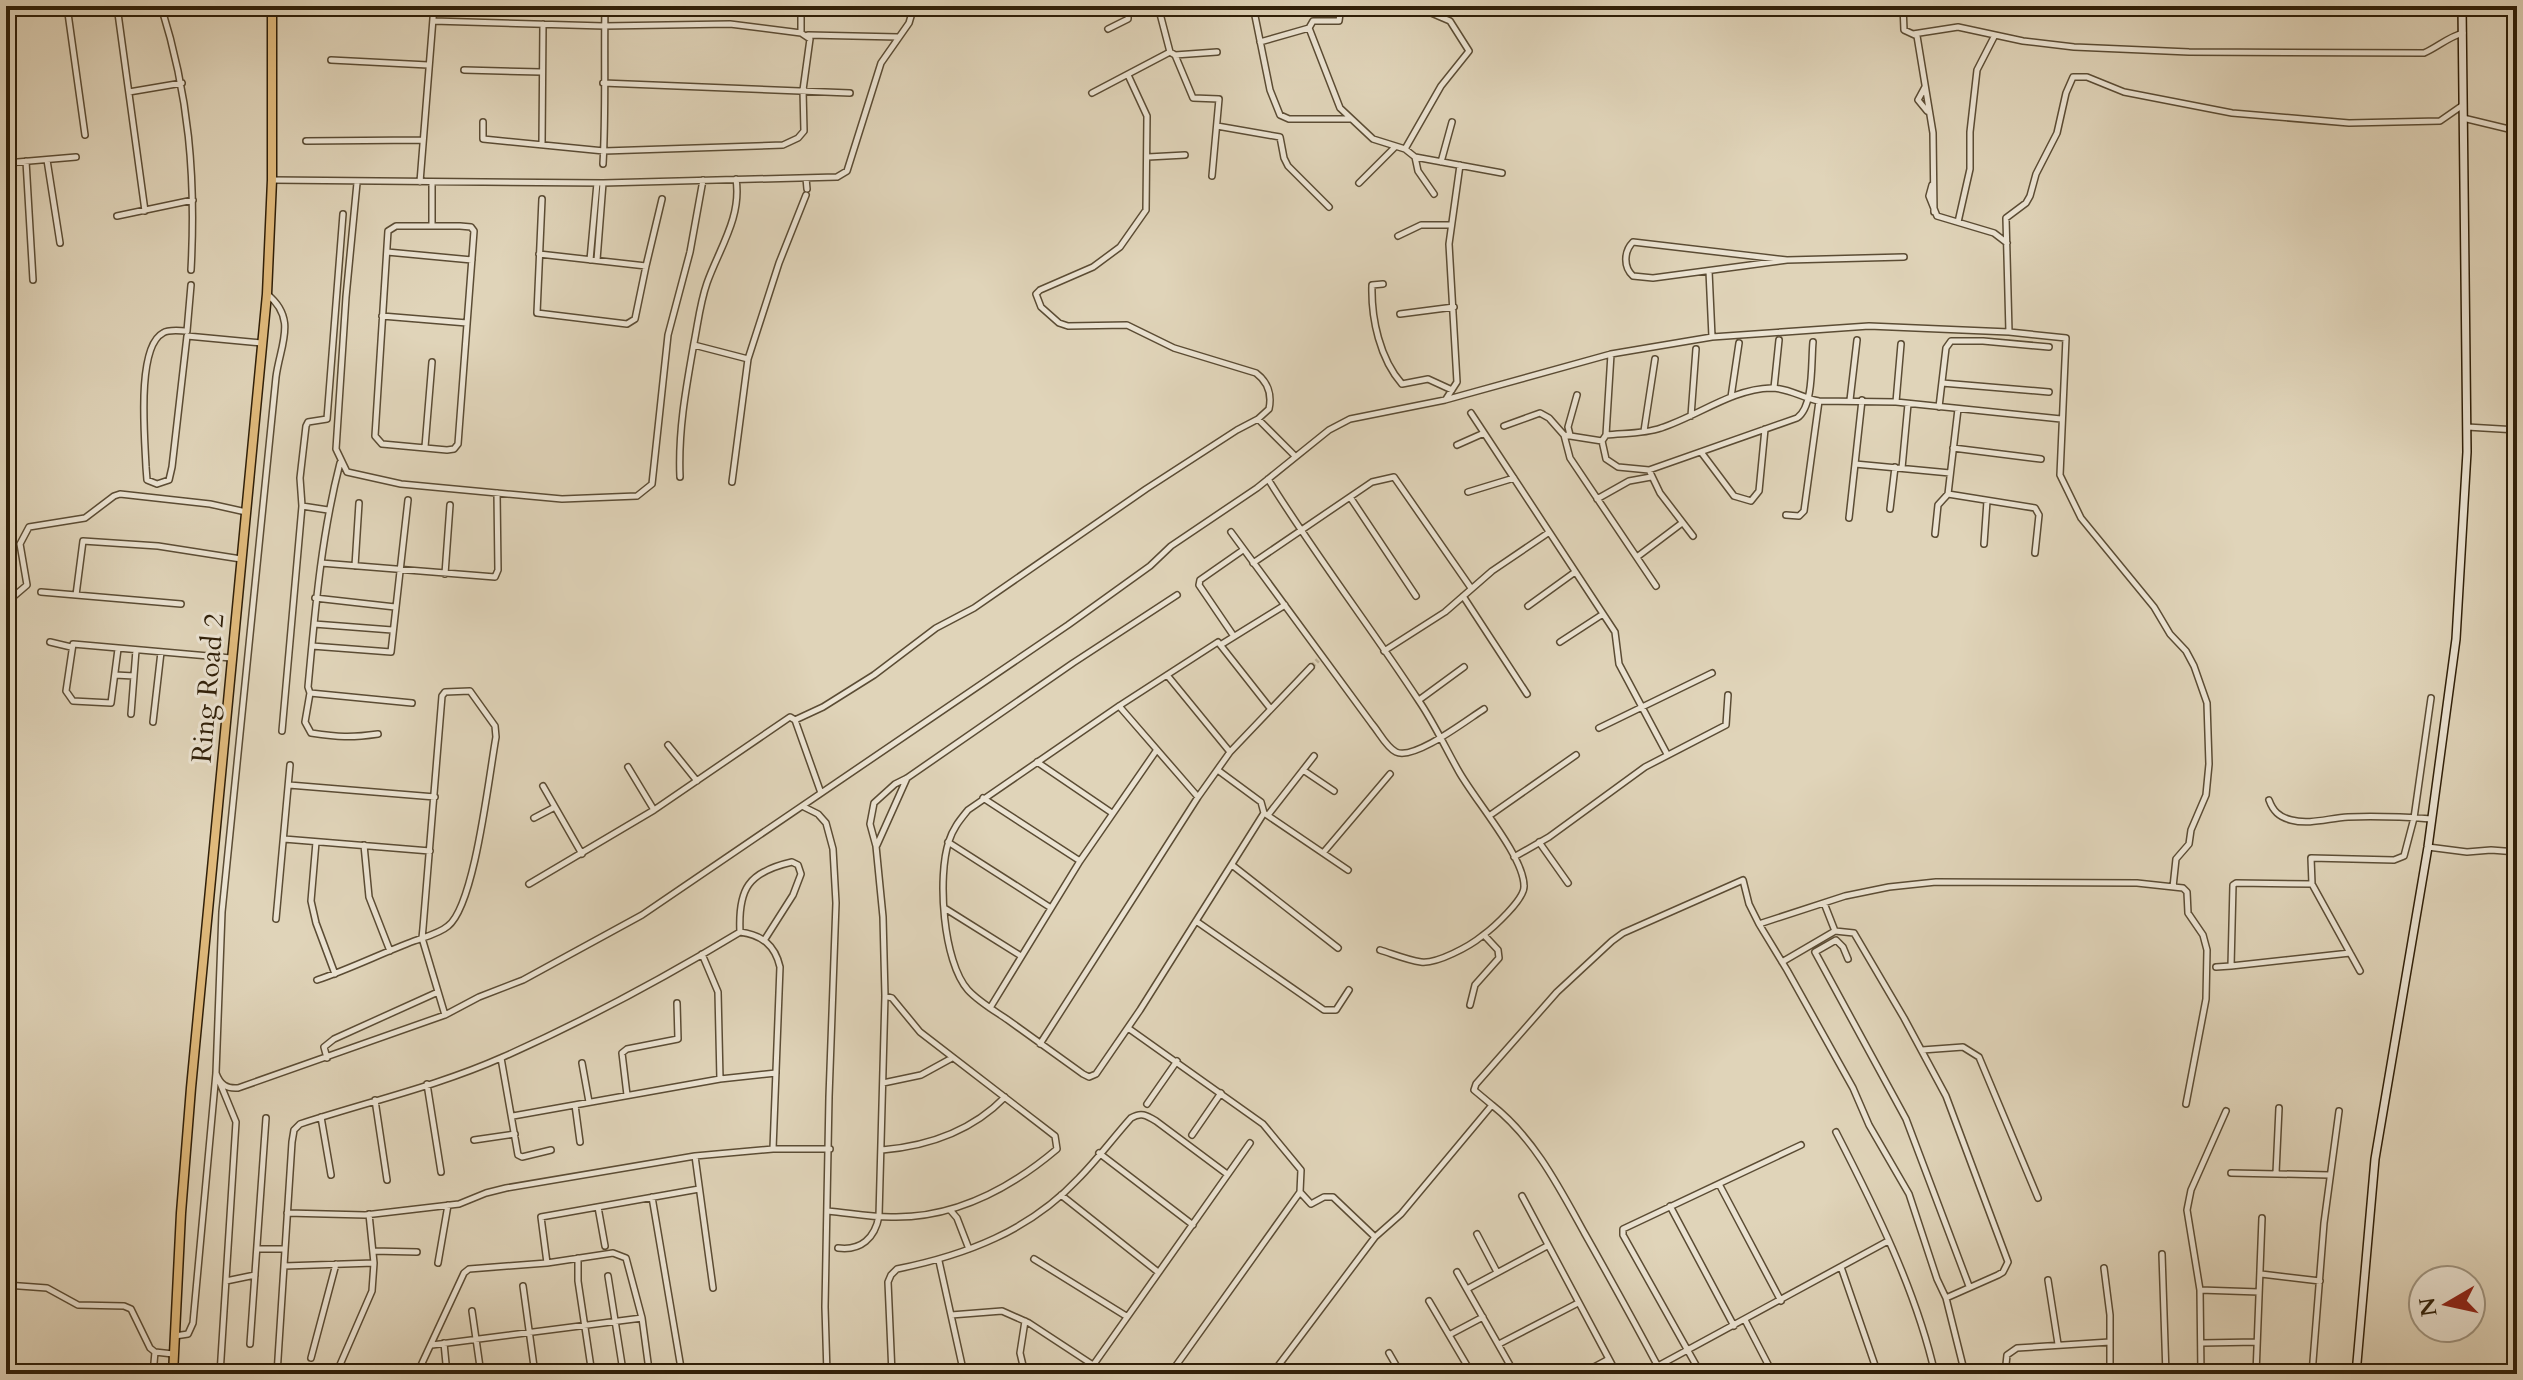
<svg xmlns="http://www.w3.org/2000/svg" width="2523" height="1380" font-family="Cardo,serif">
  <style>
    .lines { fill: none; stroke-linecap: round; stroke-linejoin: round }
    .minor-tunnel { stroke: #bdb096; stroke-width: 5; stroke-dasharray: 5 2.5; stroke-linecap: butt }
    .minor-casing { stroke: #5b4c34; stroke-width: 8 }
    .secondary-casing { stroke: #2f1f08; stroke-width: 10 }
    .primary-casing { stroke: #2f1f08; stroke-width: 11 }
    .minor { stroke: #ebe3d2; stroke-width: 5 }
    .secondary { stroke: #ebe3d2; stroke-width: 7 }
    .primary { stroke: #e0ba7c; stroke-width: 8 }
    .labels { text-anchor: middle; stroke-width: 6; stroke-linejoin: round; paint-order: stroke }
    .street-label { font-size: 28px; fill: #2f1f08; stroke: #ebe3d2 }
  </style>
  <rect width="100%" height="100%" fill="#e0d4b9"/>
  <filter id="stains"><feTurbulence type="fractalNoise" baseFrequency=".0025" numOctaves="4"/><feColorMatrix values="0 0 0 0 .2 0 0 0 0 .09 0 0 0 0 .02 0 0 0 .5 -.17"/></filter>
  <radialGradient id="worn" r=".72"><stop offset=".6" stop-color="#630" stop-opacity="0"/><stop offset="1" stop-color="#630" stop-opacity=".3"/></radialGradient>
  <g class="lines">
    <path class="minor-tunnel" d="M1311,667l7,-7"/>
    <defs>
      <path id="minor" d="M67,6l18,129
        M117,6l28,205
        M161,6c28,89 35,171 30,264
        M801,6v27
        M1158,6l12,46 5,3 42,-3
        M1253,6l17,84 10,25 9,4h61
        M1341,6l-2,15h-26l-4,7 31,80 33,31 32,10 36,-63 28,-35 -19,-30 -35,-15
        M1903,6l1,24 13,6 16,97 1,79
        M92,7l6,-1
        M1656,8l42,4 109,1 6,-7
        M433,21l171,5 126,-2 71,9 9,6 -7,51 1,41 -6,7 -15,7 -179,6 -121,-12v-17
        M1108,29l20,-10v-13
        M1913,34l45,-7 65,14 51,6 115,5 235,1c14,-6 24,-16 39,-20
        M808,35l90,2
        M1260,42l49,-14
        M1175,55l18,43 26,1 -7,77
        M331,60l97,5
        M464,70l77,2
        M603,83l247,10
        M1925,87l-7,13 9,11
        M129,92l53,-9
        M1092,93l78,-41
        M2463,118l54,13
        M1217,126l63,11 4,21 4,8 41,41
        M306,141l116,-1
        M6,143v1
        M542,144l1,-120
        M1405,149l10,8 87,16
        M1148,157l37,-2
        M1415,157l3,14 16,23
        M47,160l13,83
        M26,161l7,119
        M1441,162l11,-40
        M6,163l70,-6
        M603,164c3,-53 1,-105 2,-158
        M806,178l1,11
        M272,180l331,3 234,-6 10,-6 34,-108 28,-40 5,-17
        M420,182l14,-176
        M357,183l-11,114 -10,152 11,23 54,12 161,15 75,-3 15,-12 16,-149 22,-83 13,-72
        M1359,183l35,-35
        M1932,185l-3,11 8,20 57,17 13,10
        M117,216l76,-16
        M1958,222l12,-53v-37l7,-62 18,-35
        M432,226v-44
        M460,226l11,1 3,4 -16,213 -4,5 -7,1 -65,-6 -7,-8 13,-205 8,-5z
        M1398,236l23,-11h29
        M387,252l85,8
        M539,254l107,12 -11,53 -8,5 -90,-11 5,-114
        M590,260l7,-77
        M597,260l6,-77
        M1787,260l-134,18 -20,-2c-10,-9 -9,-25 0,-34l154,18 117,-3
        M646,266l16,-67
        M1709,271l3,66
        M1383,284l-11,1c-1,34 8,74 30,99l26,-5 24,11
        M1400,314l54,-7
        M382,316l85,7
        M187,331c-7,0 -18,-2 -24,2 -27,14 -18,107 -17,134l1,13 10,4 12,-4 3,-13 15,-131 74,7
        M187,331l4,-46
        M2009,332l-3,-114 20,-15 4,-7 6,-22 21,-41 9,-40 7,-16h14l37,15 108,21 117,10 91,-2 23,-16
        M1813,342c-2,20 1,65 -16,76l-148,52 -31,-3 -12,-8 -4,-18 4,-6c17,-2 38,-1 55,-7 37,-12 71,-39 110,-40 18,0 31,10 48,13l77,1 165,17
        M694,345l54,14
        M1942,383l107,9
        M1774,388l5,-48
        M1731,397l8,-54
        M1446,399l11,-17 -8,-138 11,-79
        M1850,400l7,-60
        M1862,400l-7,64 95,9
        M1896,402l5,-58
        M1939,407l7,-59 5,-7h32l66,6
        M1471,413l144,219 4,32 48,90
        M1691,416l5,-67
        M1258,419l36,36
        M1504,426l36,-13 9,5 15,17 38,6
        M2467,427l50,3
        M1644,431l11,-72
        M1564,435l6,23 86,128
        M1570,435l-2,-8 9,-32
        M1606,435l5,-81
        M1457,445l27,-12
        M425,447l7,-85
        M1953,448l88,11
        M1701,452l33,44 17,5 8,-10 6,-62
        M340,463c-19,74 -25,149 -32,224l2,6 -5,29 6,11c28,4 39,5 67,1
        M1902,468l6,-64
        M1649,470l11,23 33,43
        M680,477c-2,-46 6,-89 14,-134 4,-20 6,-40 13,-60 12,-34 35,-66 29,-104
        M1268,479c47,76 102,147 151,222 15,22 26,46 39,69 15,28 66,86 66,116 1,13 -31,42 -42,50 -12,10 -45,28 -61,26 -14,-2 -28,-8 -41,-12
        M732,482l16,-123 31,-96 27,-68
        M1468,492l46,-14
        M1948,494l87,14 4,7 -4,38
        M1350,497l66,99
        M1597,499l32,-18 22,-4
        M1890,509l5,-42
        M328,510l-26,-4 -2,-28 6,-52 2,-4 19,-3 16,-205
        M1786,515l13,1 5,-5 15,-110
        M1849,518l6,-54
        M1231,532l141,192c7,8 14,23 24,28 18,9 72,-33 88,-43
        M1935,534l3,-29 10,-11 10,-85
        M1984,544l3,-43
        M1637,557l45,-34
        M321,563l174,14 3,-7 -1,-77
        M1253,563l119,-81 22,-5 77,111
        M355,566l4,-63
        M445,574l5,-69
        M41,592l35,3 7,-54 75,5 83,13
        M76,595l105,9
        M1463,596l64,98
        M315,598l80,9
        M6,603l21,-18 -7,-41 9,-17 56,-9 29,-22 6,-2 90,10 36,8
        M1528,606l47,-34
        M314,624l78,6
        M1233,635l-34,-50 1,-5 43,-30
        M50,642l21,5
        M1560,642l43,-28
        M1222,644l63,-39
        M312,646l79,6 17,-152
        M118,649l-7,54 -38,-2 -7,-10 7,-47 158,14
        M1384,651l61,-39 47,-41 56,-38
        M115,675l19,1
        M1167,675l63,77
        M310,693l102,10
        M1419,700l45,-33
        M1119,706l79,91
        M131,714l5,-64
        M795,720l28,-13 51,-32 62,-47 38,-20 172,-119 91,-59 21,-11 11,-10c3,-14 -1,-27 -13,-36l-82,-25 -47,-23 -59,1 -9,-3 -18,-16 -5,-13 4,-4 53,-23 27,-20 26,-37 1,-94 -19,-41
        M153,722l8,-70
        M1599,728l113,-55
        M282,731l20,-225
        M668,745l29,36
        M1037,762l75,51
        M628,767l26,43
        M1303,770l31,21
        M1219,771l42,31 3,11 84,57
        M289,785l146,12
        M543,786l39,68
        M983,798l97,63
        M2269,800c4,11 10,17 22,20 19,5 38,-2 57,-3 28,-1 56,0 83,2
        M804,807l14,7 8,9 7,26 3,54 -7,194 -4,210 2,67
        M1264,813l-124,197 -44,64 -7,3 -6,-3c-25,-18 -50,-36 -75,-54 -13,-9 -29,-18 -40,-30 -25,-28 -31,-114 -19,-149 4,-13 11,-21 19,-31l151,-104 99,-64 52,66
        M1268,815l46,-59
        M1489,816l87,-61
        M534,818l21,-11
        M284,839l146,12
        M316,842l-5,59 5,22 19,51
        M948,842l103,66
        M1539,842l29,41
        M364,845l5,52 21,54
        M877,845l30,-67
        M2428,847l39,5 24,-2 26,2
        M1323,853l67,-79
        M1514,857l35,-20 96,-70 81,-42 2,-30
        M1232,865l106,83
        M529,884l125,-74 136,-93 5,3 26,73
        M2312,884l-76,-1 -3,2 -2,81 119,-13
        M1824,903l11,28
        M946,909l75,47
        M276,919l14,-154
        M1196,921l128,89h12l13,-20
        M1759,924l86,-28 44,-9 47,-5 201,1 46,5 4,4 1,21 15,22 4,15 -1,49 -20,105
        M740,932c-2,-43 8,-60 52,-70l6,3 3,9 -8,21 -28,44
        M702,954l16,38 2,87
        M1848,959l-5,-12 -7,-7 -21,12 91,167 63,167
        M1782,962l53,-31 19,2 50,85 42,78 62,166 -5,10 -5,3 -52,23
        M2216,967l15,-1
        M2360,971l-48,-87 -1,-26 83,2 10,-4 10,-38 17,-120
        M317,980c33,-11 65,-27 97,-39 11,-4 26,-8 34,-15 27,-21 41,-151 48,-189l-1,-11 -25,-35 -25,1 -3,4 -19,232 -1,10 23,77
        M1470,1005l5,-20 24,-27 -1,-8 -14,-15
        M990,1008l90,-147 76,-110
        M1128,1028l135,96 38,46 -1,22 -130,182
        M1040,1044l158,-247 32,-45 81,-85
        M1922,1050l41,-3 16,10 59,141
        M327,1058l-3,-11 10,-8 104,-47
        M501,1058l17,97 4,2 29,-7
        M582,1063l7,39
        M216,1073c4,11 10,16 22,15l207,-73 34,-18 44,-17 119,-65 426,-290 82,-59 21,-20 86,-58 72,-58 21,-11 95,-19 166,-46 101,-17 157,-11 140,6 57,6 -6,137 21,43 73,89 16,27 16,17 8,15 13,37 2,61 -3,31 -15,35 -2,14 -13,15 -3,28
        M220,1083l16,39 -16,252
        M883,1083l38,-8 31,-17
        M427,1084l14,88
        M627,1095l-5,-42 5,-4 51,-10 -1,-36
        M375,1100l12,80
        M1147,1104l30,-43
        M575,1105l5,37
        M1492,1105c42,33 67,82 93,129 26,46 52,93 77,140
        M513,1116l207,-37 56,-6
        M321,1117l10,58
        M1836,1132c39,76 80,158 99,242
        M1192,1135l29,-42
        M474,1140l41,-6
        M882,1150c47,-4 90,-19 123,-53
        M1099,1153l94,72
        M695,1156l18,132
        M2231,1173l98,2
        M2276,1173l3,-65
        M1719,1184l62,117
        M1300,1192l11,12 13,-7h9l42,40
        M1061,1195l97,77
        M1522,1196l95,178
        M652,1197l30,177
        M1670,1206l64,120
        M598,1207l7,39
        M828,1211c22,2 45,7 68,6 61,0 115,-29 161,-68l-2,-13 -135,-104 -28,-34 -7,-2
        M951,1211l6,7 12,31
        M287,1213l78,2 94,-11 27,-11 20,-5 189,-32 78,-7h57
        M1477,1234l20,38
        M838,1248c23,3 37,-10 41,-32l6,-220 -2,-79 -7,-71 -6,-22 4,-21 21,-19 12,-6 166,-115 104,-68
        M257,1249h28
        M373,1251l44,1
        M2162,1254l4,120
        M578,1258v23l14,93
        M1034,1259l92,57
        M939,1261l25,113
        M438,1263l10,-58
        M547,1263l-6,-46 158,-28
        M284,1266l90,-3
        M1841,1267l37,107
        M2104,1268l6,47v59
        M1457,1272l58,102
        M2261,1274l59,7
        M608,1276l15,95
        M2048,1280l10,64
        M226,1281l29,-6
        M6,1285l41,3 31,17 46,1 7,3 19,39 5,4 18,2
        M523,1286l12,88
        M1467,1289l80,-43
        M2200,1290l59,2
        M1429,1301l43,73
        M472,1311l9,63
        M951,1315l51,-4 27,12 64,42
        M1745,1320l28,54
        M1449,1335l34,-18
        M175,1336l13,-2 5,-11 23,-250 6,-161 54,-535c4,-32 22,-58 -9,-83
        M444,1343l3,31
        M2202,1343l55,-1
        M250,1344l16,-226
        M1499,1344l79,-41
        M432,1345l210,-27
        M1389,1353l12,21
        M311,1358l25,-94
        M1658,1366l230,-125
        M174,1370l11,4
        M153,1374l2,-22
        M277,1374l15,-232 2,-12 6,-6c67,-22 138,-38 203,-67 81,-36 161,-79 237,-125 22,3 35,13 40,35l-7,182
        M336,1374l36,-83 2,-28 -5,-49
        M417,1374l47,-101 5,-4 78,-6 66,-10 13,5 16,60 7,52
        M892,1374l-4,-92 3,-7 6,-6c69,-14 132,-38 181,-90 19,-19 35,-41 53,-61 10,-6 15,-3 25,3l71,53
        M1025,1374l-5,-21 5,-32
        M1087,1374l163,-231
        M1272,1374l103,-137 26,-23 91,-109 -18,-15 2,-6 81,-92 55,-51 11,-8 120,-53 6,24 10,20 28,46 66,118 16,37 40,69 28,85 9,19 19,76
        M1387,1374l11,-5
        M1581,1374l28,-15
        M1701,1374l-78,-139v-6l178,-84
        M2005,1374l2,-19 10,-7 93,-6
        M2201,1374l-1,-84 -13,-80 4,-20 35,-79
        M2256,1374l6,-156
        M2312,1374l12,-151 15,-112"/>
      <path id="secondary" d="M2356,1374l19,-215 53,-312 28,-208 11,-187 -5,-446"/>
      <path id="primary" d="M173,1374l8,-161 10,-125 76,-794 5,-114v-174"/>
    </defs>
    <use href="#minor" class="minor-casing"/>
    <use href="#secondary" class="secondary-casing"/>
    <use href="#primary" class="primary-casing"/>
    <use href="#minor" class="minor"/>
    <use href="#secondary" class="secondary"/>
    <use href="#primary" class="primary"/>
  </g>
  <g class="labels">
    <g class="street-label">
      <text transform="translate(207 688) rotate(-85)" y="10">Ring Road 2</text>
    </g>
  </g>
  <rect width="2523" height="1380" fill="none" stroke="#e0d4b9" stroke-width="32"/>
  <rect x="8" y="8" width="2507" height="1364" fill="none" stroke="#2f1f08" stroke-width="4"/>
  <rect x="16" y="16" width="2491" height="1348" fill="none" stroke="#2f1f08" stroke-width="2"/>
  <g transform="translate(2447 1304) rotate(261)"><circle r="38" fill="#ebe3d2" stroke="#a09581" stroke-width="2"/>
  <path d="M0-6L14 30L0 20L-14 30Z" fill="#8f2418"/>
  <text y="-12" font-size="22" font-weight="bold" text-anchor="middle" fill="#2f1f08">N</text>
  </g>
  <rect width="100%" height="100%" filter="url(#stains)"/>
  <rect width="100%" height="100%" fill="url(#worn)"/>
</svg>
